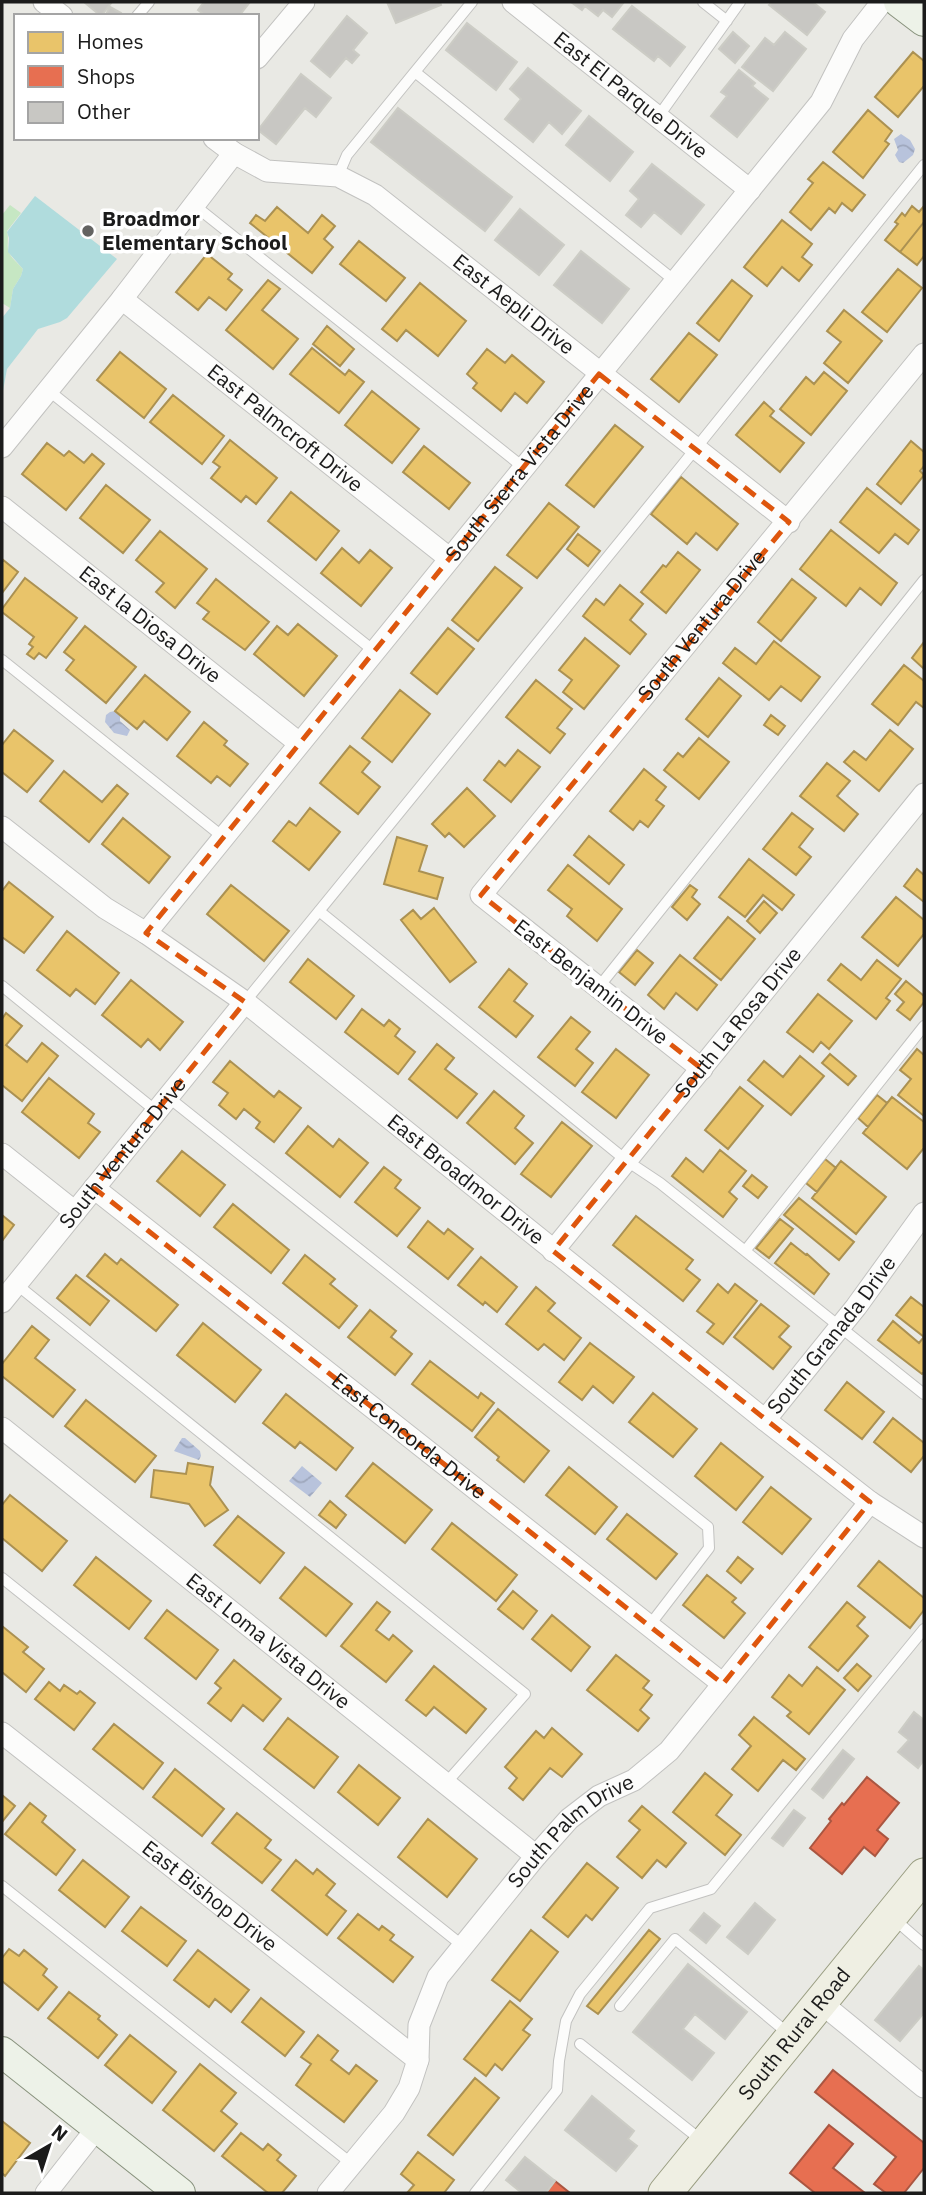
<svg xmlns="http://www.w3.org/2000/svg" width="926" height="2195" font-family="'IBM Plex Sans',sans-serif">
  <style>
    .garden { fill: #c6e7c3 }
    .pitch { fill: #b0dcdd }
    .water { fill: url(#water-waves) }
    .homes { fill: #e9c46a; stroke: #ab9152; stroke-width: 2 }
    .shops { fill: #e76f51; stroke: #aa5641; stroke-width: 2 }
    .building { fill: #c8c7c3; stroke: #ccccc5; stroke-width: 2 }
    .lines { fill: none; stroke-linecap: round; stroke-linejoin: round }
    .lane-casing { stroke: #c2c2c0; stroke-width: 12 }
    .street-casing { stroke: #c2c2c0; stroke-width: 23 }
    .secondary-casing { stroke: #88927d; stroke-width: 32 }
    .primary-casing { stroke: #9a9e82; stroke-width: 35 }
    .lane { stroke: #fcfcfb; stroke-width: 10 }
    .street { stroke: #fcfcfb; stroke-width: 21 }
    .secondary { stroke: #edf2e8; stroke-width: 30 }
    .primary { stroke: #efefe3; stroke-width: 33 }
    .marked { fill: none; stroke: #de560d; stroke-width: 5; stroke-dasharray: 14 9; stroke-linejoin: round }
    .poi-dot { fill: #636361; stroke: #fff; stroke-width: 2.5 }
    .labels { text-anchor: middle; stroke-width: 7; stroke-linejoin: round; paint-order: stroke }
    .street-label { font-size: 21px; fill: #1b1b1b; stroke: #fff }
    .poi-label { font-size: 21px; font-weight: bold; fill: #1b1b1b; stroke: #fff; text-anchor: start }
  </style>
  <defs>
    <pattern id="water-waves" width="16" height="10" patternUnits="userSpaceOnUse" patternTransform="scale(1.75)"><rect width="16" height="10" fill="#b8c3dc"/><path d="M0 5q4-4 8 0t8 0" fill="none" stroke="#9ea7bc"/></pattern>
  </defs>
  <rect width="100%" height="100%" fill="#e9e9e4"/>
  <path class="garden" d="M10,205l11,8 -14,18c2,7 0,12 1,18 1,8 10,14 15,20l-2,7 -8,13 -3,19 -8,-5v-88z"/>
  <path class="pitch" d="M35,196l82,63 -50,59 -7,4 -22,7 -31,40 -5,27v-78l8,-10 3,-19 8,-13 2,-7 -15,-17 1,-14 -2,-6z"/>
  <path class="water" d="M901,134l9,6 5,9 -2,6 -10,8 -4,-1 -4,-7 3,-5 -4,-11z
    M115,711l5,4v6l10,9 -3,6 -13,-3 -9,-11 1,-7 4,-3z
    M182,1438h3l15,13 1,5 -2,4 -25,-9z
    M302,1466l20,17 -12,14 -21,-16z"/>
  <path class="homes" d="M913,52l11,9v25l-26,31 -23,-20z
    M868,110l24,21 -7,10 4,3 -26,34 -30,-26z
    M823,162l42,33 -13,16 -10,-8 -7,10 -6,-5 -18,22 -21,-18 23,-29 -5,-4z
    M912,206l7,6 5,-6v16l-24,30 -15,-12 13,-16 -3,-2 7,-9 3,3z
    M277,207l31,26 14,-18 13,11 -11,13 9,8 -21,26 -62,-50 6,-8 9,6z
    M782,220l30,24 -10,13 10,8 -13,16 -17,-14 -15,19 -23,-19z
    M924,222v34l-7,9 -17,-13z
    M359,241l46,37 -19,23 -46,-37z
    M207,254l25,20 -4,5 14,11 -16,20 -17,-13 -11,13 -22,-18z
    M898,269l24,19 -35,44 -25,-20z
    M268,280l12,9 -18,21 36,29 -25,30 -47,-39z
    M732,280l20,16 -33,45 -22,-18z
    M420,283l46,38 -28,35 -32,-26 -9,11 -15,-12z
    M844,310l38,31 -34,42 -24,-20 17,-21 -14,-11z
    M327,326l27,23 -14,17 -27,-22z
    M689,333l28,22 -38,47 -28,-23z
    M312,348l33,27 4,-5 15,12 -25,31 -49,-39z
    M487,349l18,14 7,-8 32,27 -17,21 -12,-10 -14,18 -28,-23 4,-5 -10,-9z
    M120,352l46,37 -22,29 -47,-38z
    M824,372l23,19 -36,44 -31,-26 26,-32 8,7z
    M372,391l47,38 -27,34 -47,-38z
    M173,395l51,41 -22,28 -52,-42z
    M764,402l10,9 -4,5 34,27 -24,29 -44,-37z
    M615,425l28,22 -49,60 -28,-22z
    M230,440l47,38 -21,26 -10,-8 -5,6 -30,-24 9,-11 -7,-5z
    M911,441l13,11v14l-4,5 4,4 -23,29 -24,-20z
    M47,443l17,13 5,-5 15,12 8,-9 12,10 -38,46 -44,-36z
    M424,446l46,37 -21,26 -46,-37z
    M681,477l57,47 -21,26 -21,-17 -9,11 -36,-30z
    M106,485l44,35 -27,33 -43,-35z
    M867,488l52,42 -11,14 -13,-10 -16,19 -39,-31z
    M291,492l48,39 -23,29 -48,-39z
    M549,503l30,24 -42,51 -30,-23z
    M831,530l66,53 -16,22 -21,-17 -14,18 -46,-37z
    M160,531l47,38 -32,39 -19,-16 8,-9 -28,-23z
    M578,534l22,17 -12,15 -21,-17z
    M342,548l17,15 11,-13 22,18 -31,38 -40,-33z
    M678,552l22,18 -34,43 -25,-21 22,-27 3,2z
    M2,559l16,13 -16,21z
    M495,567l27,21 -44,53 -26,-21z
    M25,578l52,40 -31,40 -7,-5 -5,6 -7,-5 6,-7 -4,-3 5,-7 -32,-25v-3z
    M216,579l53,43 -24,28 -42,-31 6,-7 -12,-9z
    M792,579l24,19 -35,43 -23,-19z
    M620,585l23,19 -13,16 16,14 -16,20 -47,-38 13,-17 8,6z
    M298,624l39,32 -33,40 -50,-42 23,-28 11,9z
    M85,626l51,41 -30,36 -40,-33 8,-10 -10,-8z
    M448,628l26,21 -37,45 -26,-21z
    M585,638l34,28 -35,43 -21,-17 9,-12 -13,-10z
    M774,641l46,36 -19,24 -20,-15 -12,14 -46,-37 12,-15 21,16z
    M924,642v27l-12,-11z
    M904,665l20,16v27l-8,-6 -18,23 -26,-21z
    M145,675l45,37 -23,28 -23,-19 -7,8 -22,-18z
    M719,678l22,18 -33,41 -22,-18z
    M536,680l36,29 -15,19 8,6 -15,19 -44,-36z
    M400,690l30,24 -38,48 -30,-24z
    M771,715l14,11 -7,9 -14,-10z
    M204,722l23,19 -3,4 24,19 -18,22 -13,-10 -6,7 -34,-27z
    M14,730l39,31 -26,31 -25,-20v-27z
    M890,730l23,19 -34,42 -35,-29 10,-11 12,9z
    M699,738l30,24 -30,37 -35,-29 14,-17 5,4z
    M350,746l20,16 -8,10 18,15 -22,27 -38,-31z
    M518,750l22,17 -29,35 -27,-22 15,-19 6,5z
    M827,763l23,18 -13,15 21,18 -14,17 -44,-35z
    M644,769l22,18 -10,13 8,6 -16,21 -8,-6 -7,9 -23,-19z
    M64,771l38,31 15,-17 11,9 -39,48 -49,-41z
    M467,788l28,28 -31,31 -15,-14 -4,4 -13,-13z
    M310,808l30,24 -31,38 -36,-29 16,-20 7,5z
    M792,813l21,16 -14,18 12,10 -15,18 -33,-26z
    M123,818l47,39 -21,26 -47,-39z
    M589,836l35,29 -15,19 -35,-29z
    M397,837l30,9 -8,25 24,7 -6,21 -53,-15z
    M749,859l45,36 -12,15 -19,-15 -18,22 -26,-20z
    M568,865l54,44 -25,32 -30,-25 5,-7 -24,-19z
    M917,869l7,6v27l-20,-16z
    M9,882l44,35 -29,36 -22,-16v-46z
    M231,885l58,46 -25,30 -57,-47z
    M690,885l7,5 -5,7 8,7 -13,16 -15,-13z
    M896,897l28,23v14l-26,32 -36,-29z
    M764,901l13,12 -17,20 -13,-12z
    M434,908l42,54 -26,20 -49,-62 12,-10 8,9z
    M728,917l27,22 -34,41 -27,-22z
    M67,931l52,42 -24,31 -19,-15 -6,7 -33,-26z
    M637,950l16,13 -18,22 -16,-13z
    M680,955l37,30 -20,25 -21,-17 -12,16 -16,-14z
    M308,959l46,37 -18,23 -46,-37z
    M877,960l24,19 -15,19 4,3 -14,18 -48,-39 13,-16 20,16z
    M509,969l18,15 -13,17 19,15 -17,21 -37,-30z
    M131,980l52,42 -23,28 -12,-11 -7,8 -39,-32z
    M906,981l18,15v6l-14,18 -13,-10 7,-8 -9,-8z
    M818,994l34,27 -23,28 -8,-7 -8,10 -26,-20z
    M362,1009l22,17 5,-6 11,9 -5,7 20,16 -17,22 -53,-42z
    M6,1013l16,13 -16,19 21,17 15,-19 16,13 -36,45 -20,-16v-66z
    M571,1017l19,15 -14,17 17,14 -18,23 -37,-29z
    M437,1044l17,14 -9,11 32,25 -20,24 -48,-39z
    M616,1049l33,26 -33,43 -34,-26z
    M917,1049l7,6v61l-26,-21 13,-16 -11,-9z
    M830,1054l26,22 -8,9 -26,-22z
    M800,1056l24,20 -33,39 -43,-35 16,-19 19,16z
    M230,1061l44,36 5,-6 22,17 -27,34 -18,-14 4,-6 -16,-13 -8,10 -17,-14 9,-12 -15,-11z
    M49,1078l45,36 -6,9 12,9 -21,26 -57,-46z
    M740,1087l23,19 -35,43 -23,-19z
    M494,1091l30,25 -9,12 18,15 -18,21 -48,-41z
    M877,1095l10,8 -19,24 -10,-9z
    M892,1097l32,25v26l-17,21 -44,-36z
    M562,1122l30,24 -41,51 -30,-23z
    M308,1126l25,21 6,-8 29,24 -28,34 -54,-44z
    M720,1150l26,21 -17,21 8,7 -14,18 -51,-41 14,-18 17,14z
    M182,1151l43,34 -25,31 -43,-35z
    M825,1159l11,9 -19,24 -11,-9z
    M841,1161l45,36 -30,37 -44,-36z
    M384,1167l17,13 -6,8 25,20 -23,28 -42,-34z
    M752,1175l15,12 -9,11 -15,-12z
    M799,1198l55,44 -15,18 -55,-45z
    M233,1204l56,46 -18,23 -57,-46z
    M2,1215l12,10 -12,16z
    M636,1216l57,44 -7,9 14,11 -17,21 -70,-56z
    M780,1219l13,10 -24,29 -13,-10z
    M428,1221l16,13 4,-5 25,20 -25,30 -40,-32z
    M791,1243l15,12 1,-1 22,20 -15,20 -39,-31z
    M105,1254l12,10 4,-5 57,46 -22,26 -69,-55z
    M305,1255l30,24 -5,5 27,22 -18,22 -56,-45z
    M481,1257l36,30 -20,25 -12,-10 -2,3 -25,-20z
    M76,1275l33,26 -19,24 -33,-27z
    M718,1284l10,9 7,-9 22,17 -34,43 -16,-12 7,-8 -17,-13z
    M536,1287l19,16 -7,8 33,27 -17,22 -20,-16 -6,6 -32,-26z
    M911,1297l13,10v65l-2,2 -44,-34 15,-19 26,22 5,-6 -28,-22z
    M761,1304l28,22 -10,11 12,10 -18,22 -39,-32z
    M370,1310l26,21 -5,6 21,17 -17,21 -47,-38z
    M203,1323l58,47 -26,32 -58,-47z
    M32,1326l17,14 -14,18 40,32 -22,27 -51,-41v-12z
    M590,1343l44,34 -21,26 -20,-17 -11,14 -23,-18z
    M430,1361l48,37 3,-5 13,10 -22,28 -60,-47z
    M847,1382l37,30 -22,27 -37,-29z
    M653,1393l44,36 -24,28 -44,-35z
    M286,1394l67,54 -17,22 -36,-28 -5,6 -32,-25z
    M86,1400l70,56 -21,26 -70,-56z
    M498,1409l51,42 -25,31 -27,-22 2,-3 -24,-20z
    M893,1418l31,25v13l-13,16 -37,-30z
    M721,1443l42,34 -27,33 -41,-34z
    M188,1463l25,4 -3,18 18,25 -23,16 -16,-22 -38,-7 3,-27 32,4z
    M373,1463l59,47 -27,33 -59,-47z
    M569,1467l48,40 -22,27 -49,-39z
    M771,1487l40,32 -29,35 -39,-32z
    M10,1495l57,46 -25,30 -40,-33v-33z
    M330,1501l16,14 -10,13 -17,-13z
    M627,1514l50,40 -21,25 -49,-40z
    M238,1516l46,37 -24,30 -46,-38z
    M452,1523l65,52 -21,26 -64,-52z
    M96,1557l55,44 -22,28 -55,-44z
    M738,1557l15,12 -12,14 -14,-12z
    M879,1561l45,37v12l-14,18 -52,-42z
    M305,1567l47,37 -26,32 -46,-38z
    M707,1575l29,23 -4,4 13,11 -21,25 -41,-33z
    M513,1591l24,20 -14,18 -25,-20z
    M377,1602l13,10 -14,18 13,10 4,-5 19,16 -26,31 -45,-36z
    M847,1602l18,15 -8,9 11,10 -30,35 -29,-24z
    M167,1610l51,40 -22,29 -51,-41z
    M552,1615l38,32 -19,24 -39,-32z
    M2,1626l26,21 -5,5 21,17 -18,23 -24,-20z
    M616,1655l33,26 -6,7 9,7 -12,15 9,8 -11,13 -51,-41z
    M234,1660l47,39 -18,22 -20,-16 -12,16 -23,-18 13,-15 -6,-5z
    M857,1664l14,12 -13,15 -14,-13z
    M434,1666l52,43 -20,24 -32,-26 -8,9 -20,-16z
    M817,1667l28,23 -36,44 -22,-18 4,-4 -19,-15 17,-22 13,11z
    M49,1682l11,9 4,-6 13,9 3,-3 15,12 -21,27 -39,-31z
    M754,1717l51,42 -9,11 -13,-10 -25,31 -26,-22 19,-23 -12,-11z
    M288,1718l50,39 -24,31 -50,-39z
    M114,1724l49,39 -20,26 -50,-40z
    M552,1728l30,26 -20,23 -12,-9 -27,32 -14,-12 8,-10 -12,-11 31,-36 8,7z
    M359,1765l41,33 -22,27 -40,-33z
    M175,1769l49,40 -22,27 -49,-39z
    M705,1773l27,22 -16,20 25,20 -16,20 -52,-43z
    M2,1795l13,11 -13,16z
    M30,1803l16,13 -4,6 33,28 -19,25 -51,-41z
    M642,1806l44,37 -20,24 -9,-7 -15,18 -25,-21 23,-27 -11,-9z
    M237,1813l34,27 -6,8 16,12 -19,23 -50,-40z
    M428,1819l49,40 -30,38 -49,-40z
    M83,1860l46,37 -24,30 -46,-37z
    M296,1860l17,14 4,-5 18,15 -9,11 20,16 -19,24 -55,-45z
    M587,1863l31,25 -26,32 -6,-5 -18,22 -25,-20z
    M141,1907l45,34 -19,25 -45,-35z
    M358,1914l21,16 3,-4 12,9 -4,5 23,17 -20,25 -55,-44z
    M531,1930l27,22 -38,49 -28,-21z
    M649,1930l11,9 -62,75 -11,-8z
    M9,1949l10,7 5,-6 23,19 -4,6 14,12 -19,23 -36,-29v-23z
    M198,1950l51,40 -18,22 -16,-13 -6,8 -35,-27z
    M69,1992l31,24 -2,3 19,16 -19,23 -50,-40z
    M261,1998l43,34 -19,24 -43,-34z
    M510,2001l22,18 -9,11 7,5 -28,35 -7,-6 -9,12 -22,-17z
    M130,2035l46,37 -24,31 -47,-38z
    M318,2035l20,16 -7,9 18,14 7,-9 21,16 -33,41 -48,-37 15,-21 -10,-7z
    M200,2064l36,29 -15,18 16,13 -23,27 -51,-41z
    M475,2078l24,20 -46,57 -25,-20z
    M2,2121l28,22 -25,33 -3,-3z
    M241,2133l22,17 5,-6 13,11 -4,5 19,16 -14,17h-14l-46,-37z
    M418,2152l36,28 -10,13h-37l7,-8 -13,-11z"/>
  <path class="shops" d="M867,1777l32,26 -22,27 11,9 -13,17 -11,-9 -22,27 -32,-26 21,-27 -2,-2 13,-16 2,2z
    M833,2070l91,73v25l-20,25h-18l-12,-9 22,-27 -81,-65z
    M829,2125l24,19 -20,24 32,25h-50l-25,-20z
    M555,2181l15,12h-24z"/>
  <path class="building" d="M84,2h28l-11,14z
    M204,2h46l-11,14h-33l-8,-6z
    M387,2h53l1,3 -45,18z
    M571,2h53l-12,15 -9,-7 -5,6 -13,-10 -3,4z
    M772,2h43l-1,1 11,9 -18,23 -38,-30z
    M632,6l53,41 -15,19 -12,-10 -4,5 -41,-32z
    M110,7l11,6 -1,3h-15z
    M347,16l20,17 -14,17 6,5 -7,8 -6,-5 -16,19 -19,-16z
    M467,23l50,39 -21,28 -50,-40z
    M733,32l16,14 -14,17 -16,-14z
    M785,32l21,17 -33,42 -31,-24 23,-29 9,7z
    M528,68l53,43 -19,23 -13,-12 -16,20 -28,-23 16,-20 -11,-10z
    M739,70l16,13 -3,3 16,13 -31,38 -26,-21 16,-20 -6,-4z
    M301,74l30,24 -15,19 -11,-9 -29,36 -18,-14z
    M398,108l114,89 -27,34 -114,-89z
    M589,116l44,36 -23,29 -44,-36z
    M652,164l52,41 -23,29 -27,-22 -13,15 -15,-12 13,-16 -9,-8z
    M520,209l44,36 -25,30 -44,-35z
    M581,251l48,38 -27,34 -48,-38z
    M914,1712l10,8v40l-6,8 -20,-16 11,-12 -10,-8z
    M843,1750l11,9 -31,39 -11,-9z
    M794,1810l11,8 -22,28 -11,-8z
    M755,1903l20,17 -27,34 -21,-17z
    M704,1913l16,13 -14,17 -16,-13z
    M688,1964l59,48 -22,27 -30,-25 -12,15 31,24 -22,27 -59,-48z
    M919,1966l5,4v43l-24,28 -25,-21z
    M592,2096l42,35 -6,8 9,7 -21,25 -51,-41z
    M525,2157l30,24 -9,12h-24l-16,-13z"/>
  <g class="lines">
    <defs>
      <path id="lane" d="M703,2l24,19
        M137,16l12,-14
        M415,72l260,209
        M658,117l82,-115
        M338,176l9,-21 125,-153
        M194,205l329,262
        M48,390l326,261
        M2,660l221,177
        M319,911l308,250 33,22 264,211
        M2,986l154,125
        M598,988l326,-408
        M245,1002l439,-539 240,-298
        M168,1097l540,430 1,21 -60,78
        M745,1251l179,-225
        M16,1284l509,410 -79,89
        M2,1578l461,368
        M2,1886l350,278
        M893,1918l31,27
        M620,2006l55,-67 115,96
        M580,2044l121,96
        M475,2193l82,-103 2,-29 7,-40 14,-27 70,-86 61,-19 213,-260"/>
      <g id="street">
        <path d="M44,2l18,14"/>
        <path id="s1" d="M513,2l237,188"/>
        <path d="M257,58l47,-56"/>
        <path id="s2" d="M214,138l20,15 33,18 71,5 37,19 414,327"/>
        <path id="s3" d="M122,299l327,259"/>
        <path d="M2,447l120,-148 112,-146"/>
        <path id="s4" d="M2,507l297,236"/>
        <path id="s5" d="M2,827l103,81 41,25 99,69 520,418 105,82 54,35"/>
        <path id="s6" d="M146,933l675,-831 32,-63 29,-37"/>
        <path id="s7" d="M702,1069l-221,-174 443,-541"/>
        <path d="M2,1154l73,58"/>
        <path id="s8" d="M94,1188l629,496"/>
        <path id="s9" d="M553,1251l371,-457"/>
        <path id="s10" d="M2,1302l243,-300"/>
        <path id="s11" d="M765,1420l91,-113 68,-94"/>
        <path id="s12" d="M2,1428l534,428"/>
        <path id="s13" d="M2,1733l416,327"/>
        <path d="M820,2002l104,85"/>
        <path d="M46,2193l51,-65"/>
        <path id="s14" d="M328,2193l66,-80 15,-25 9,-28 1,-35 19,-48 98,-121 33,-37 30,-23 35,-16 35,-29 201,-249"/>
      </g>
      <path id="secondary" d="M899,2l25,19
        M2,2052l178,141"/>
      <g id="primary">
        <path id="s15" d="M665,2193l259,-318"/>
      </g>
    </defs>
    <use href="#lane" class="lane-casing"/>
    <use href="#street" class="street-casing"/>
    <use href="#secondary" class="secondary-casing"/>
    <use href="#primary" class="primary-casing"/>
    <use href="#lane" class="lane"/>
    <use href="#street" class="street"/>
    <use href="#secondary" class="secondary"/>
    <use href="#primary" class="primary"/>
  </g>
  <path class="marked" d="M599,374l190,148 -308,373 221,174 -149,182 317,251 -147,182 -629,-496 151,-186 -99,-69z"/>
  <circle class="poi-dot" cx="88" cy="231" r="7"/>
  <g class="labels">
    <g class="street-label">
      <text dy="7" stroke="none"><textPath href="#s1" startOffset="150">East El Parque Drive</textPath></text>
      <text dy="7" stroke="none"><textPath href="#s2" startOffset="352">East Aepli Drive</textPath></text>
      <text dy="7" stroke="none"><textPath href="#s3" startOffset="208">East Palmcroft Drive</textPath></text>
      <text dy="7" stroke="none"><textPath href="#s6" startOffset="593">South Sierra Vista Drive</textPath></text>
      <text dy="7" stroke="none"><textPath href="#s4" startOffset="189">East la Diosa Drive</textPath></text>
      <text dy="7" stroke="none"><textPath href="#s7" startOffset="630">South Ventura Drive</textPath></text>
      <text transform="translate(591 982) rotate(38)" y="7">East Benjamin Drive</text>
      <text dy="7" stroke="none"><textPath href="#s9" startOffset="294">South La Rosa Drive</textPath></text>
      <text dy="7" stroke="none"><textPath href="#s10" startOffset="192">South Ventura Drive</textPath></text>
      <text dy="7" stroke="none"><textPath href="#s5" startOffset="583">East Broadmor Drive</textPath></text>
      <text dy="7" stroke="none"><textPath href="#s11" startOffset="108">South Granada Drive</textPath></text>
      <text dy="7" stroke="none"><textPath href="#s8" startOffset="401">East Concorda Drive</textPath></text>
      <text dy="7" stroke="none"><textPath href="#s12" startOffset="341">East Loma Vista Drive</textPath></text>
      <text dy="7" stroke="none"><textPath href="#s14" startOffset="448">South Palm Drive</textPath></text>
      <text dy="7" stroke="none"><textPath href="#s13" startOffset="264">East Bishop Drive</textPath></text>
      <text dy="7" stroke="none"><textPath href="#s15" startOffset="205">South Rural Road</textPath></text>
    </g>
    <g class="poi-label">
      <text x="102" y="226">Broadmor<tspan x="102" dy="24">Elementary School</tspan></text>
    </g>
  </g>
  <rect width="926" height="2195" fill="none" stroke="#1b1b1b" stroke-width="7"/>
  <rect x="14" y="14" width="245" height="126" fill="#ffffff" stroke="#a4a4a4" stroke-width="2"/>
  <rect x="28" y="32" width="35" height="21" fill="#e9c46a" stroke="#a4a4a4" stroke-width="2"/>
  <text x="77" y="49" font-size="21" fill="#1b1b1b">Homes</text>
  <rect x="28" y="66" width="35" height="21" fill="#e76f51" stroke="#a4a4a4" stroke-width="2"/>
  <text x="77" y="84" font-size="21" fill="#1b1b1b">Shops</text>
  <rect x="28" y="102" width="35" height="21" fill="#c8c7c3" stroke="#a4a4a4" stroke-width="2"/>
  <text x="77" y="119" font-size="21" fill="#1b1b1b">Other</text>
  <g transform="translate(49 2146) rotate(39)" stroke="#ffffff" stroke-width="5" paint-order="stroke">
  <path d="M0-5L12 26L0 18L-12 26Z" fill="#1b1b1b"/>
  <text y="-10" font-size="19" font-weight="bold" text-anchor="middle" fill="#1b1b1b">N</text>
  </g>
</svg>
